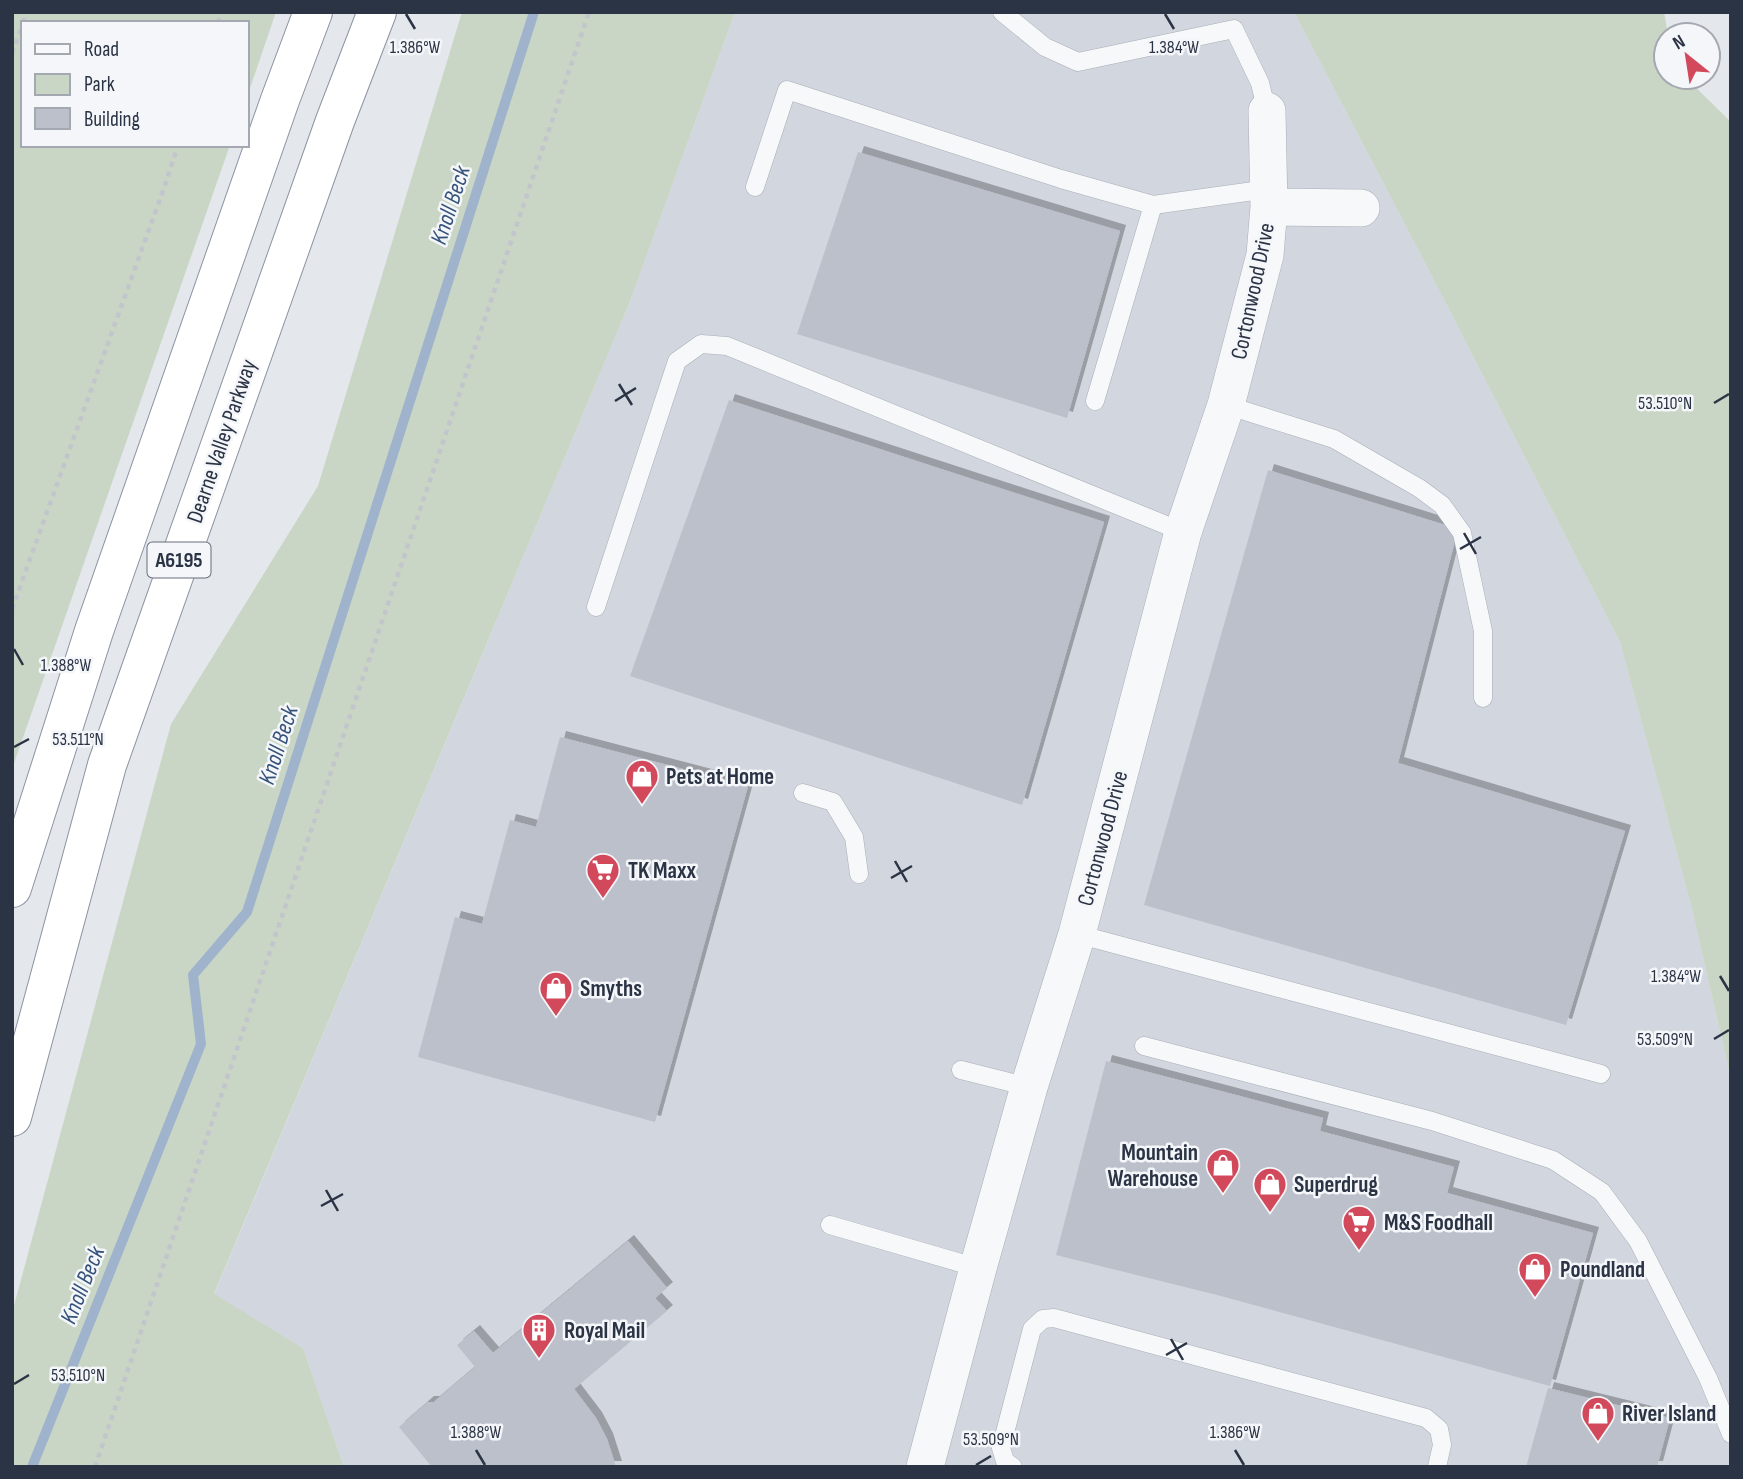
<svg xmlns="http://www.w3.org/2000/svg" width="1743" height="1479" font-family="'Sofia Sans Condensed',sans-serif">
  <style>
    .built { fill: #d2d6de }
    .green { fill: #c9d6c5 }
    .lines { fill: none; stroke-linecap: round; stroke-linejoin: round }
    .stream { stroke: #9fb4cc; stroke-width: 10 }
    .building { fill: #bbc0ca; filter: url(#shadow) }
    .lane-casing { stroke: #a9aeb7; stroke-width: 19 }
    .street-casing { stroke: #a9aeb7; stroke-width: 38 }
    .highway-casing { stroke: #8b94a3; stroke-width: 40 }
    .path { stroke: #c2c5cb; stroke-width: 4.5; stroke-dasharray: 5 5; stroke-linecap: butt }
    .lane { stroke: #f7f8fa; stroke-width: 18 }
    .street { stroke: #f7f8fa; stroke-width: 37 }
    .highway { stroke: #fff; stroke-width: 38 }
    .ticks { fill: none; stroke: #2b3445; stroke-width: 2.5 }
    .labels { text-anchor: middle; stroke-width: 5; stroke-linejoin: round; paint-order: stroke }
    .shield { fill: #f4f6f9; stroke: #676e7b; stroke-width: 2 }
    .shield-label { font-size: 21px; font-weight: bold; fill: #2b3445 }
    .street-label { font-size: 23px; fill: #2b3445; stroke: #f4f6f9 }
    .poi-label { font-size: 23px; font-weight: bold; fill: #2b3445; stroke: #f4f6f9; text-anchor: start }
    .water-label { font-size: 24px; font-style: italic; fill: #34527a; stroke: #f4f6f9 }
    .ticks-label { font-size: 18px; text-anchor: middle; fill: #2b3445; stroke: #f4f6f9; stroke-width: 5; stroke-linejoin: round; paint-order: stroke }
  </style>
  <defs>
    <filter id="shadow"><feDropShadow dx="6" dy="-6" stdDeviation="0" flood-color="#0004"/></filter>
  </defs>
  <rect width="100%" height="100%" fill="#e4e7ec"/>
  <path class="built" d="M735,12h559l128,245 198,385 72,267 39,170v388h-1387l-41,-119 -89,-53 415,-991z"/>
  <path class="green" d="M12,12h264l-29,85v-74h-224v122h207l-218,624z
    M462,12h273l-106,292 -415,990 89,54 41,119h-332v-154l159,-589 147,-238z
    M1294,12h370l4,23h-2v42h19l46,45v957l-39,-170 -72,-267 -198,-385z"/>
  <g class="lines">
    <path class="stream" d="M32,1467l169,-423 -8,-69 54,-63 287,-900"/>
  </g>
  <path class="building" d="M858,152l262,79 -53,187 -270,-84z
    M729,400l375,122 -82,283 -392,-129z
    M1268,470l190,59 -60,234 227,68 -59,194 -422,-120z
    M560,737l188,49 -93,336 -237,-65 37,-140 27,7 28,-104 26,7z
    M1106,1061l217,57 -3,13 134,36 -7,26 146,40 -43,153 -329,-90 -165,-41z
    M628,1241l39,47 -12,10 12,13 -93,78 22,29 11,21 9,28h-184l-33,-40 29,-25h6l41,-35 -18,-22 17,-14 19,22z
    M1548,1388l122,30 -13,49h-131z"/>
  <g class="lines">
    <defs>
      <path id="lane" d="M1002,12l43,35 33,15 156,-33 26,54 7,28
        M755,187l32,-97 274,89 92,26 115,-16
        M1095,401l58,-196
        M1226,405l108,34 85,49 23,17 20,28 21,98v67
        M596,607l81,-246 24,-17 26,2 456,186
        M803,793l30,9 21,35 5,37
        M1077,934l524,140
        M1144,1046l288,75 121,39 49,32 36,49 70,137 23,56
        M961,1070l68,17
        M830,1225l148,43
        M1013,1467l-8,-6 -4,-13 31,-119 11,-10 11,-1 372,100 13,11 3,16 -5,22"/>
      <path id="street" d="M1269,207l92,1
        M925,1467l53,-199 51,-181 48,-153 106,-402 43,-127 39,-150 4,-48 -2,-96"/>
      <path id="highway" d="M12,888l82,-257 186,-531 33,-88
        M12,1117l95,-352 228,-644 42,-109"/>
    </defs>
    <use href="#lane" class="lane-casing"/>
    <use href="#street" class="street-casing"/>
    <use href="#highway" class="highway-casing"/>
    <path class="path" d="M23,23l3,-11
      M218,23l3,-11
      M12,53l11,-29
      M12,609l152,-421 14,-43
      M95,1467l494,-1455"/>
    <use href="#lane" class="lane"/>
    <use href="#street" class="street"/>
    <use href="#highway" class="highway"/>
  </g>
  <path class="ticks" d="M406,14l9,15M1165,14l9,15M619,384l13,21M615,401l21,-13M1714,403l15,-9M1464,533l12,21M1460,549l21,-12M14,649l9,16M14,747l15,-8M895,861l12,21M891,878l21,-12M1720,976l9,15M1714,1039l15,-9M326,1190l12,21M321,1206l22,-12M1171,1339l12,21M1166,1355l21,-12M14,1384l15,-9M476,1450l9,15M1235,1450l9,15M976,1465l15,-9"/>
  <defs>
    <symbol id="shop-pin" viewBox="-11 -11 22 30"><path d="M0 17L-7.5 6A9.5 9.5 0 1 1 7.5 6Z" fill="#d1495b" stroke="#f4f6f9"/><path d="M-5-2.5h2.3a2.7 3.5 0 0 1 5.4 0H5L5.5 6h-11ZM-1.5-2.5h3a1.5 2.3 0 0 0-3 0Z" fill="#fff"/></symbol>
    <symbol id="supermarket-pin" viewBox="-11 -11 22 30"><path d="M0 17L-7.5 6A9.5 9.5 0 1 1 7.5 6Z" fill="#d1495b" stroke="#f4f6f9"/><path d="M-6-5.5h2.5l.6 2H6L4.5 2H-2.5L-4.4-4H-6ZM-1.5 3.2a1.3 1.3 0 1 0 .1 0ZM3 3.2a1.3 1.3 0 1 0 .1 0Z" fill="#fff"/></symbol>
    <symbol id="building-pin" viewBox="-11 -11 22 30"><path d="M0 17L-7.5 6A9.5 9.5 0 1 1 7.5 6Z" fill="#d1495b" stroke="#f4f6f9"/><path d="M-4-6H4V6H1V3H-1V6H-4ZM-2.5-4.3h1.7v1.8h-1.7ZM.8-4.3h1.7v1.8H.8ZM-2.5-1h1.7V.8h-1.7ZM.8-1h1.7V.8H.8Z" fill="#fff"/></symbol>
  </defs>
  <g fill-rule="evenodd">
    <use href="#shop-pin" x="623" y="757" width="38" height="52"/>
    <use href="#supermarket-pin" x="584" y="851" width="38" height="52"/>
    <use href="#shop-pin" x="537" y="969" width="38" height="52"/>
    <use href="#shop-pin" x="1204" y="1146" width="38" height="52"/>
    <use href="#shop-pin" x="1251" y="1165" width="38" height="52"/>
    <use href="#supermarket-pin" x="1340" y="1203" width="38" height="52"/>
    <use href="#shop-pin" x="1516" y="1250" width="38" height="52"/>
    <use href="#building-pin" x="520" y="1311" width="38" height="52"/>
    <use href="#shop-pin" x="1579" y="1394" width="38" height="52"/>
  </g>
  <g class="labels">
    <rect class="shield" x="147.5" y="542.5" width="63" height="35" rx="5"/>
    <g class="shield-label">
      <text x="179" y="567">A6195</text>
    </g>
    <g class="street-label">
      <text transform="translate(1252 291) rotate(-78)" y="8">Cortonwood Drive</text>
      <text transform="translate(221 441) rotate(-71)" y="8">Dearne Valley Parkway</text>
      <text transform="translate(1102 838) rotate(-75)" y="8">Cortonwood Drive</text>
    </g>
    <g class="poi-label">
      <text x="666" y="784">Pets at Home</text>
      <text x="628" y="878">TK Maxx</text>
      <text x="580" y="996">Smyths</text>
      <text x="1198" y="1160" text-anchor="end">Mountain<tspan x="1198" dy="26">Warehouse</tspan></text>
      <text x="1294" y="1192">Superdrug</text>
      <text x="1384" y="1230">M&amp;S Foodhall</text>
      <text x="1560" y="1277">Poundland</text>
      <text x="564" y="1338">Royal Mail</text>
      <text x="1622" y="1421">River Island</text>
    </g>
    <g class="water-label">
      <text transform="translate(450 205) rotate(-72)" y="8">Knoll Beck</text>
      <text transform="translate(278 745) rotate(-72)" y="8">Knoll Beck</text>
      <text transform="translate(82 1285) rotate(-68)" y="8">Knoll Beck</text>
    </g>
  </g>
  <g class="ticks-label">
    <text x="415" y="53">1.386°W</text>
    <text x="1174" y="53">1.384°W</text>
    <text x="1665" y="409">53.510°N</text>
    <text x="66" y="671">1.388°W</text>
    <text x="78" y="745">53.511°N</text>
    <text x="1676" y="982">1.384°W</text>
    <text x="1665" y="1045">53.509°N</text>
    <text x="78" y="1381">53.510°N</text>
    <text x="476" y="1438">1.388°W</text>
    <text x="1235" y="1438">1.386°W</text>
    <text x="991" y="1445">53.509°N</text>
  </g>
  <rect width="1743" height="1479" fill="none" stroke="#2b3445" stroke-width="28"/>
  <rect x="21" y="21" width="228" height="126" fill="#f4f6f9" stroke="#a4a8b1" stroke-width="2"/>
  <rect x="35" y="44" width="35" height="10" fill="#f7f8fa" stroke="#a4a8b1" stroke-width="2"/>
  <text x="84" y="56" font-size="21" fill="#2b3445">Road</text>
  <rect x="35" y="74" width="35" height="21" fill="#c9d6c5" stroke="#a4a8b1" stroke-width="2"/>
  <text x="84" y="91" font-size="21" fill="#2b3445">Park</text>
  <rect x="35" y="108" width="35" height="21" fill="#bbc0ca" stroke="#a4a8b1" stroke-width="2"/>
  <text x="84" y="126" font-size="21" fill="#2b3445">Building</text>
  <g transform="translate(1687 56) rotate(330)"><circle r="33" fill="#f4f6f9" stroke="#a4a8b1" stroke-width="2"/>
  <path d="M0-5L12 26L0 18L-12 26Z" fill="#d1495b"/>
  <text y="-10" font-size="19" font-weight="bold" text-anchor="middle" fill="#2b3445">N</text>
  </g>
</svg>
